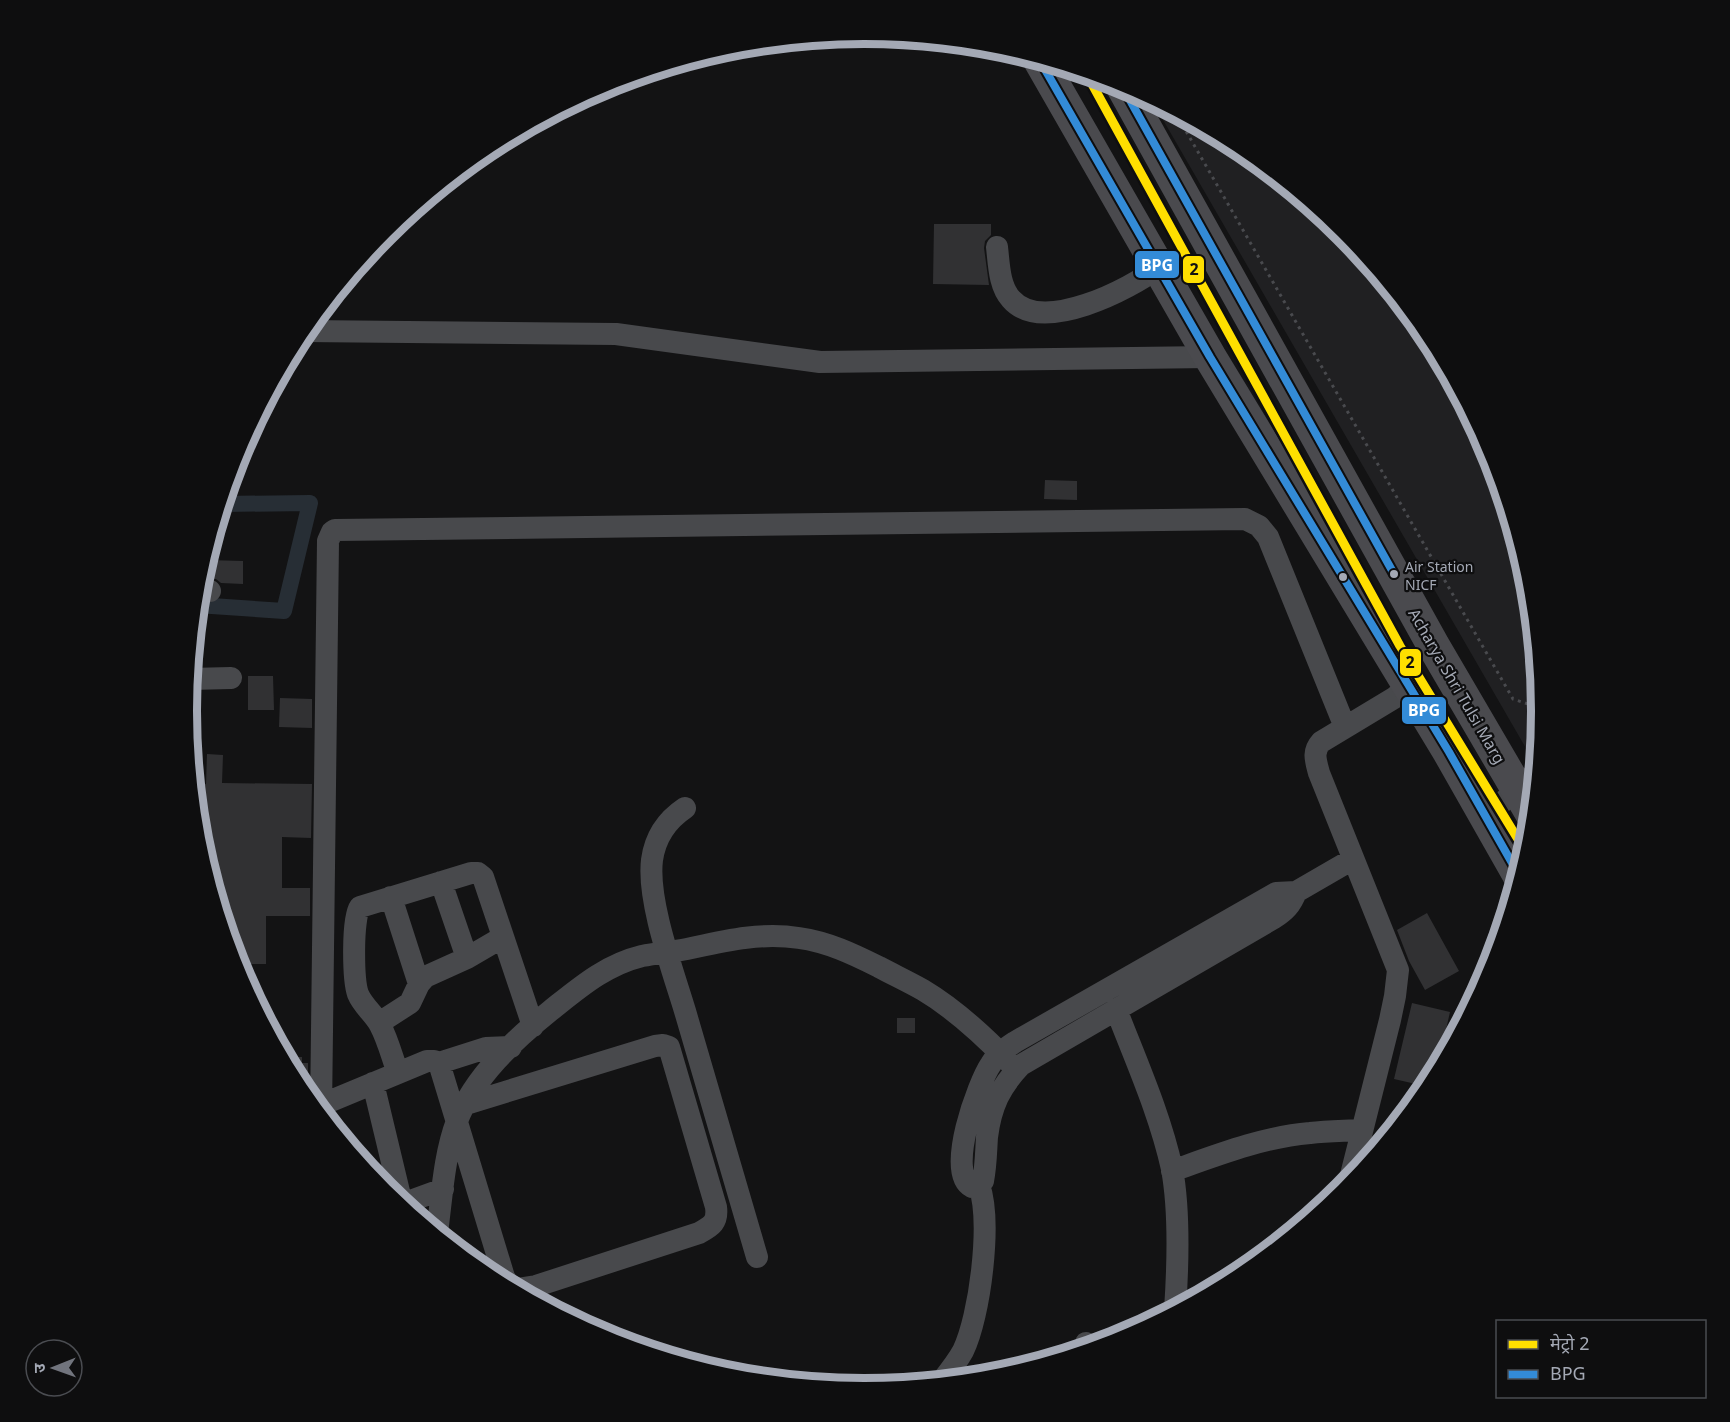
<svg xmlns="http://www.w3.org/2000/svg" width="1730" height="1422" font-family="'Noto Sans','Noto Sans Devanagari',sans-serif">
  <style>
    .built { fill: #202022 }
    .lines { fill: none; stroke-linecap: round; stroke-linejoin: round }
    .canal { stroke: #272e35; stroke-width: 16 }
    .building { fill: #313133 }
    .path { stroke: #494a4e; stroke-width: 3; stroke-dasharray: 3 4.5; stroke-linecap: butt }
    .minor { stroke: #48494c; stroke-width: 22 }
    .highway { stroke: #4a4a4e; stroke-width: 33 }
    .bus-1-casing { stroke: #0e0e0f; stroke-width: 12 }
    .bus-1 { stroke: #338bd7; stroke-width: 8 }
    .metro-1-casing { stroke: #0e0e0f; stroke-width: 14 }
    .metro-1 { stroke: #ffdf00; stroke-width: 9 }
    .bus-dot { fill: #a4a9b5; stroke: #0e0e0f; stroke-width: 2 }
    .labels { text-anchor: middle; stroke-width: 4.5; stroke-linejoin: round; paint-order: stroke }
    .bus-label { font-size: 14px; fill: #a4a9b5; stroke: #0e0e0f; text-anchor: start }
    .street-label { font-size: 16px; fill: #a4a9b5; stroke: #0e0e0f }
    .rim { fill: none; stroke: #a4a9b5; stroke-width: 8 }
    .line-badge { stroke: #0e0e0f; stroke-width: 2 }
    .badge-label { font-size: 16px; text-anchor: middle; font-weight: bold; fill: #fff }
    .pale-badge-label { font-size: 16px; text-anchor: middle; font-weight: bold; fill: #111 }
  </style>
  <rect width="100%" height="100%" fill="#131314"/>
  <path class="built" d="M1151,99l91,48 103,85 84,103 63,117 38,127 13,132 -3,28 -13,11z"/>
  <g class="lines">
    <path class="canal" d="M197,605l87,6 26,-108 -87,1"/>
  </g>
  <path class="building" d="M934,224h57v11l-6,6 -1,7 5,37 -56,-1z
    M1045,480l32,1v19l-33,-1z
    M206,560l37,1v23l-22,-1 -5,-4 -16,-1z
    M248,676h25l1,34h-26z
    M280,698l32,1v29l-33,-1z
    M207,754l16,1 -1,28 90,1 -1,54 -29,-1v51h28v28h-44v48h-29l-17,-56v-33h-10l-10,-32 -6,-58 12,-1z
    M1427,913l32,58 -34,19 -16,-29 -12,-31z
    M1412,1003l38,9 -14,62 -7,13 -35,-8z
    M897,1018h18v15h-18z
    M285,1057h17v6h6v32l-7,-8z"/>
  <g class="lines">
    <path class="path" d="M1175,112l338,587 15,5 14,-4"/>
    <path class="minor" d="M997,247c2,17 2,39 14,52 31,36 119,-10 148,-32
      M304,331l312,3 204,28 390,-5
      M199,591h11
      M190,679l41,-1
      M685,808c-18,12 -30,30 -33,52 -5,41 21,111 33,151 24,82 48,164 72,246
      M1484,816l33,-25 20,-20
      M441,882l26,76
      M1296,892c-5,13 -11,19 -22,26l-253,147c-21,22 -30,41 -34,72 -1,15 -1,29 -4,44l-4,4 -7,2c-27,-14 6,-104 19,-123 6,-10 15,-16 24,-22l261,-149 20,-1 57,-33
      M391,897l28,87
      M1116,1009c20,52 44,105 56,160 8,44 6,97 3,141
      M379,1023l31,-20 9,-19 6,-7 42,-19 36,-21
      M439,1063l47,-15 25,-1
      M398,1073c-6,-16 -10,-33 -18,-48 -6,-11 -17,-19 -22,-31 -5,-14 -6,-76 2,-87l111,-34h7l5,4 50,149
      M373,1083l29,121
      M321,1105l106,-44h7l5,2 65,214 4,7 9,5 19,-3 163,-53c13,-7 19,-11 17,-26l-47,-160 -6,-2 -8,1 -189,58
      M321,1112l7,-571 4,-9 3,-2 910,-11 14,7 9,11 77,190
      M1172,1171c45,-16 91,-34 138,-38 17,-2 34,-2 51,-3
      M1348,1187l42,-167 5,-24 3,-26 -79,-197c-3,-12 -7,-21 2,-31l73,-44 14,-12
      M402,1204l41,-15
      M437,1233c5,-37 7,-78 20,-112 17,-44 57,-81 93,-110 29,-23 55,-46 92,-55 15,-3 30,-4 45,-7 37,-8 73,-17 112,-11 29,4 54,16 80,29 15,8 30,15 44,23 32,19 62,47 87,73
      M1086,1343l2,6
      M941,1382c8,-10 16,-20 22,-31 17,-35 29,-129 16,-166"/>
    <path class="highway" d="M1039,59l171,298 239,395 71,125
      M1121,84l312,561 100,171"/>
    <defs>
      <path id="bus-1" d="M1039,59l171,298 239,395 71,125
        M1121,84l273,490"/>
    </defs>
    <use href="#bus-1" class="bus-1-casing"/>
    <use href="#bus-1" class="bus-1"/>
    <defs>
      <path id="metro-1" d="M1086,73l314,573 127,208"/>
    </defs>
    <use href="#metro-1" class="metro-1-casing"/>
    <use href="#metro-1" class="metro-1"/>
  </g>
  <g class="bus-dot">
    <circle cx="1394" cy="574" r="5"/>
    <circle cx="1343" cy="577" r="5"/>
  </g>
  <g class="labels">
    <g class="bus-label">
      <text x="1405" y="572">Air Station<tspan x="1405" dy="18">NICF</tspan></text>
    </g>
    <g class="street-label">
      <text transform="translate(1457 686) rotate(60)" y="6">Acharya Shri Tulsi Marg</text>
    </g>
  </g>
  <path d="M0 0H1730V1422H0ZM197 711a667 667 0 1 1 1334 0a667 667 0 1 1-1334 0Z" fill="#0e0e0f" fill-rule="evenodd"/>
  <path class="rim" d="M197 711a667 667 0 1 1 1334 0a667 667 0 1 1-1334 0Z"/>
  <g class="line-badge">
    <rect x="1134" y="250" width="46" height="29" rx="6" fill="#338bd7"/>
    <rect x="1182" y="255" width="23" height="29" rx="6" fill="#ffdf00"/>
    <rect x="1399" y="648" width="23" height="29" rx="6" fill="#ffdf00"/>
    <rect x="1401" y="696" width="46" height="29" rx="6" fill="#338bd7"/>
  </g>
  <g class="badge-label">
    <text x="1157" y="271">BPG</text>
    <text x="1424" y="716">BPG</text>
  </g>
  <g class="pale-badge-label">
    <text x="1194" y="275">2</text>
    <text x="1410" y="668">2</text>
  </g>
  <rect x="1496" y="1320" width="210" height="78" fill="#0e0e0f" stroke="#4a4c51" stroke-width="1.5"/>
  <rect x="1508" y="1340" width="30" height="9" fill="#ffdf00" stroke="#4a4c51" stroke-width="1.5"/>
  <text x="1550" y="1350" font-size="18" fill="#a4a9b5">मेट्रो 2</text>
  <rect x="1508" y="1370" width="30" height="9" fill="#338bd7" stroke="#4a4c51" stroke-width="1.5"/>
  <text x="1550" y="1380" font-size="18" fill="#a4a9b5">BPG</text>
  <g transform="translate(54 1368) rotate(269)"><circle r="28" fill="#0e0e0f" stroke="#4a4c51" stroke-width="1.5"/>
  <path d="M0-4.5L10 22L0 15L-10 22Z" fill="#71747d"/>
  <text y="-9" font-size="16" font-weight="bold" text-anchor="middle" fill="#a4a9b5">उ</text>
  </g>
</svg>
